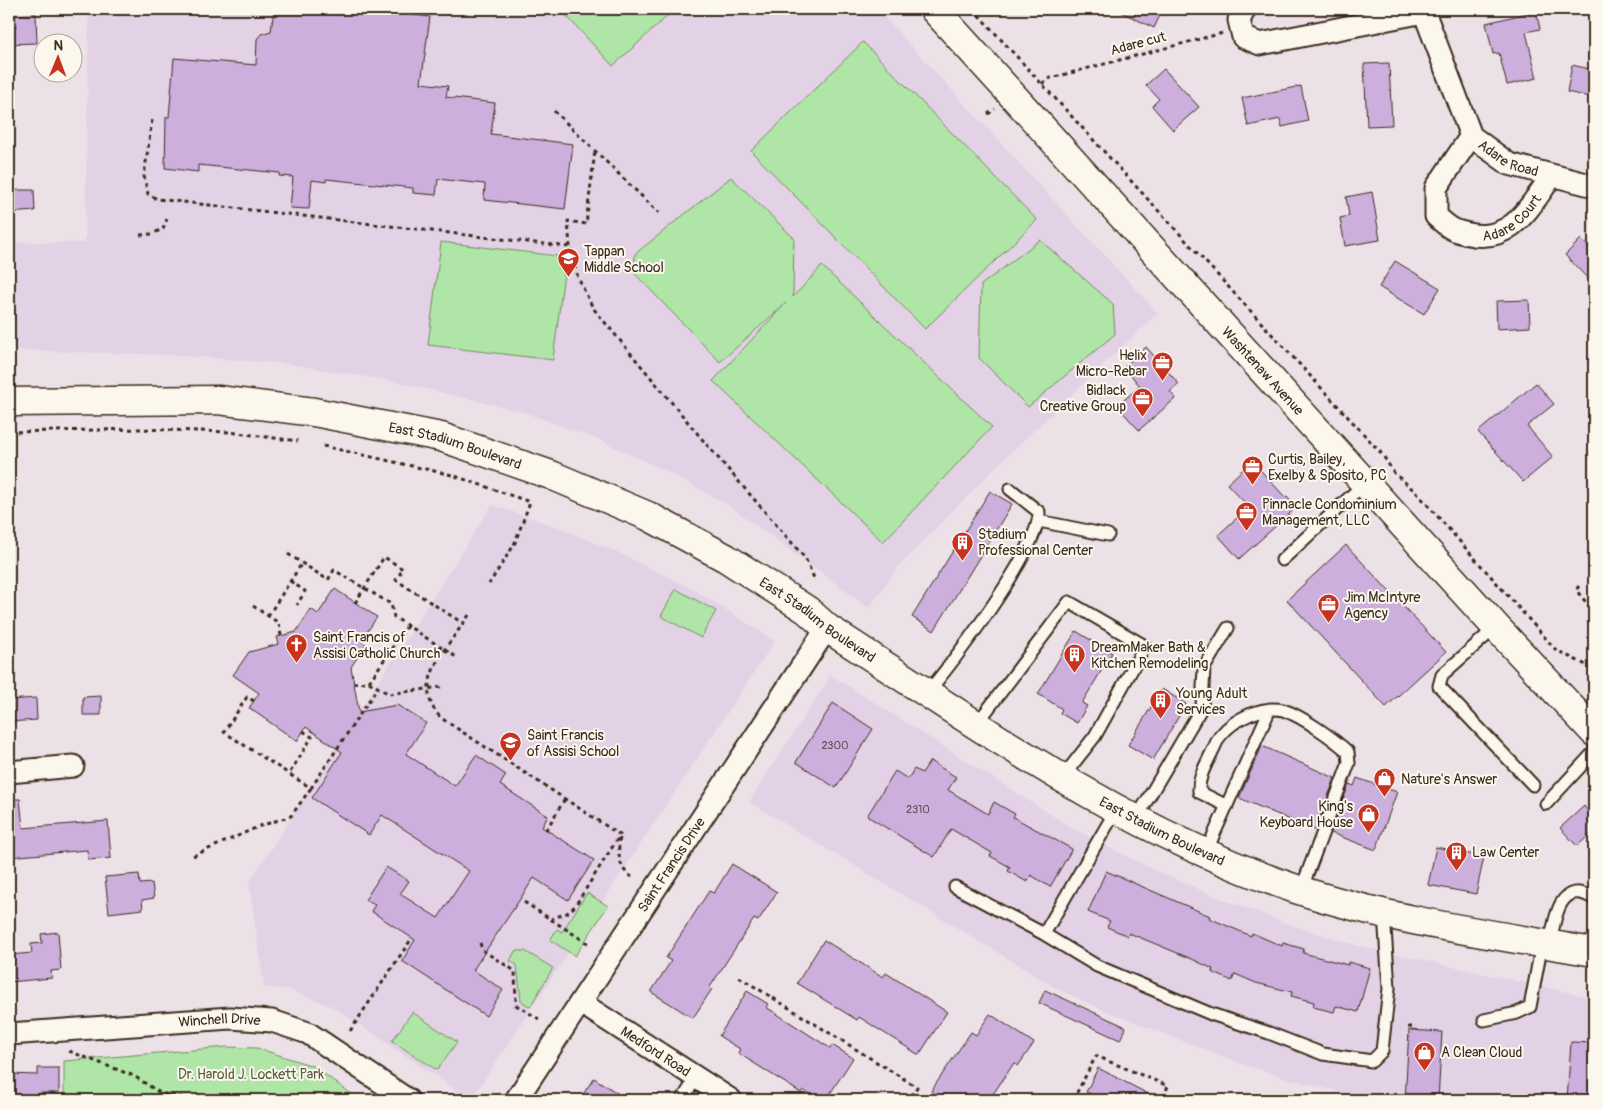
<svg xmlns="http://www.w3.org/2000/svg" width="1603" height="1109" font-family="Pangolin,sans-serif">
  <style>
    .built { fill: #e3d2e5 }
    .green { fill: #afe5a7; stroke: #758862 }
    .building { fill: #ccafdd; stroke: #3b2a1e }
    .lines { fill: none; stroke-linecap: round; stroke-linejoin: round }
    .lane-casing { stroke: #3b2a1e; stroke-width: 15 }
    .street-casing { stroke: #3b2a1e; stroke-width: 25 }
    .secondary-casing { stroke: #3b2a1e; stroke-width: 31 }
    .primary-casing { stroke: #3b2a1e; stroke-width: 31 }
    .path { stroke: #3b2a1e; stroke-width: 3; stroke-dasharray: 4 4; stroke-linecap: butt }
    .lane { stroke: #fbf7ec; stroke-width: 11 }
    .street { stroke: #fbf7ec; stroke-width: 21 }
    .secondary { stroke: #fbf7ec; stroke-width: 28 }
    .primary { stroke: #fbf7ec; stroke-width: 28 }
    .labels { text-anchor: middle; stroke-width: 4; stroke-linejoin: round; paint-order: stroke }
    .number-label { font-size: 11px; fill: #5f4b4e }
    .street-label { font-size: 14px; fill: #3b2a1e; stroke: #fbf7ec }
    .poi-label { font-size: 14px; fill: #3b2a1e; stroke: #fbf7ec; text-anchor: start }
    .park-label { font-size: 14px; fill: #585940; stroke: #fbf7ec }
  </style>
  <rect width="100%" height="100%" fill="#ede1e8"/>
  <filter id="ink" filterUnits="userSpaceOnUse"><feTurbulence type="fractalNoise" baseFrequency=".02" numOctaves="2"/><feDisplacementMap in="SourceGraphic" scale="10" xChannelSelector="R" yChannelSelector="G"/><feConvolveMatrix kernelMatrix="1 2 1 2 8 2 1 2 1" color-interpolation-filters="sRGB"/></filter>
  <g filter="url(#ink)">
    <path class="built" d="M89,9h788l281,304 -151,143 -108,110 -30,42 -141,-103 -64,-35 -65,-30 -76,-28 -126,-30 -109,-18 -119,-9 -160,-5v-108l76,1z
      M492,505l66,22 70,30 67,33 80,51 -304,459 -138,-93 -43,-17 -26,-3 -15,-104z
      M831,675l241,153 80,41 65,28 77,29 65,20 235,52v102l-227,-1 -82,-21 -48,-16 -134,-52 -47,-22 -307,-186z"/>
    <path class="green" d="M560,9h115l-62,57z
      M863,42l174,178 -112,109 -174,-178z
      M731,177l63,61 -1,59 29,-31 170,161 -109,115 -170,-161 73,-78 -66,59 -86,-89 1,-19z
      M1040,240l73,64 2,30 -87,73 -49,-49 2,-73z
      M441,242l125,15 -13,103 -125,-15z
      M676,589l40,22 -15,27 -40,-22z
      M587,893l21,13 -33,50 -25,-16 7,-11 5,3z
      M515,951h10l28,17 -23,39 -9,-6 -4,-36 -7,-4z
      M412,1012l45,30 -20,28 -45,-29z
      M227,1047l30,1 56,18 47,34h-296v-39z"/>
    <path class="building" d="M274,9h92l64,8 -9,66 27,3 -2,11 49,6 -4,31 82,10 -8,65 -81,-9 1,-16 -47,-5 -2,16 -23,-2v-5l-87,-9v3l-14,-2 -3,29 -19,-1 3,-31 -14,-1 1,-3 -82,-8v7l-33,-4 1,-51h3l5,-59 82,7 1,-26 4,-5 10,-3z
      M1115,9h48l-9,19z
      M1536,11l4,18 -14,3 11,46 -30,7 -8,-32 -6,1 -7,-31z
      M36,14l1,29 -28,1v-17h7l-1,-12z
      M1389,63l3,62 -25,1 -3,-62z
      M1572,65l22,5v28l-27,-6z
      M1164,69l35,38 -26,23 -21,-24 7,-7 -13,-14z
      M1301,86l7,35 -26,6 -2,-8 -32,7 -6,-28z
      M9,190h25l1,21 -26,2z
      M1372,192l8,48 -35,6 -5,-28 9,-2 -3,-19z
      M1581,239l13,14v32l-29,-30z
      M1395,261l45,27 -16,26 -45,-27z
      M1529,300l1,27 -33,2 -1,-28z
      M1146,347l33,37 -9,8 6,6 -37,32 -22,-24 23,-20 -16,-19z
      M1536,383l18,21 -27,22 26,31 -30,25 -45,-50z
      M1252,461l33,36 2,-1 10,11 -58,52 -21,-24 31,-28 -22,-23z
      M990,491l22,13 -78,127 -22,-14z
      M1346,545l100,107 -60,55 -99,-107z
      M335,589l42,28 -16,24 5,3 -15,23 8,45 38,-7 29,18 -20,31 49,32 21,-31 30,20 -6,10 48,31 -6,11 52,33 -26,40 -34,-22 -61,92 30,20 -17,26 -84,-55 13,-21 -44,-29 4,-6 -10,-5 21,-33 23,14 -9,13 38,24 31,-47 -87,-56 -13,20 -57,-37 30,-46 -36,-25 -9,14 -48,-33 10,-15 -26,-18 16,-23 30,-8 -2,-7 19,-5 15,-23 7,5z
      M1076,631l36,22 -30,50 5,3 -10,17 -17,-10 2,-4 -24,-15z
      M1162,689l24,15 -33,56 -25,-15z
      M101,696v19h-18v-18z
      M36,698l1,22 -28,2v-22z
      M833,703l40,26 -37,59 -40,-26z
      M1262,746l73,32 -19,50 -2,2 -75,-32z
      M930,761l26,16 -8,13 40,24 6,-12 21,12 -2,3 59,32 -22,38 -19,-12 -4,7 -19,-11 2,-4 -20,-11 2,-3 -41,-24 -17,28 -67,-41 28,-45 13,8 6,-10 8,4z
      M1357,778l40,14 -21,58 -45,-17 18,-49 5,2z
      M9,799h11l3,29 85,-7 3,37 -23,2 -1,-10 -78,7z
      M1584,806l10,12v13l-17,15 -17,-18z
      M1436,847l48,10 -8,37 -48,-9z
      M732,864l45,28 -19,29 -4,-2 -44,68 2,2 -19,29 -42,-26 20,-31 -5,-3 43,-67 5,2z
      M1106,871l104,45 -1,2 42,18 1,-3 30,13 1,-3 21,6 -1,4 45,12v-3l22,6 -12,44 -22,-6 -2,6 -21,-5 1,-5 -23,-6 1,-4 -36,-9 -21,-9 -3,7 -20,-9 1,-3 -21,-10 -63,-26 -1,3 -21,-9 3,-6 -22,-9z
      M139,874l1,10 12,-1 2,15 -12,2 1,9 -34,4 -4,-36z
      M58,932l3,38 -10,1 1,7 -43,4v-27l23,-2 -1,-9 11,-1 -1,-9z
      M824,940l59,37 3,-4 61,39 -28,43 -60,-38 -2,3 -60,-37z
      M1045,990l81,37 -6,13 -81,-37z
      M747,991l21,13 -2,3 64,41 2,-3 21,13 -27,42h-6l-17,-10 -2,3 -63,-40 2,-4 -21,-13z
      M990,1014l44,29 -16,23 -4,-3 -25,37h-44l-14,-9 40,-59 5,3z
      M1409,1030l33,2 -4,68h-33z
      M1571,1042l23,1v57h-27z
      M38,1068h21v25h-19v5h-31v-24l29,1z
      M1098,1068l62,32h-73l4,-6 -5,-2z
      M594,1078l34,22h-49z"/>
    <g class="lines">
      <defs>
        <path id="lane" d="M1039,521l69,14
          M1282,560l83,-77
          M1496,627l-54,48 -3,11 94,99
          M926,694c27,-31 114,-146 113,-182l-29,-23
          M976,725l93,-123 76,44 -50,90 -33,42
          M1546,804l48,-52
          M1227,806l-28,-14c-1,-15 7,-27 13,-40 3,-5 5,-13 9,-17 13,-16 42,-30 62,-25 19,6 51,29 65,42l1,11 -48,127
          M1136,819l66,-112 2,-39 24,-40
          M1206,852l64,-143
          M955,887l89,47 72,-124
          M1044,934l53,32 114,48 58,19 54,21 49,7 10,-10 7,-63 -5,-74
          M1550,945c4,-23 9,-69 44,-46
          M1484,1020l33,-7 13,-6 12,-64
          M682,1100l14,-22"/>
        <g id="street">
          <path d="M1245,9l-6,11 4,17 17,7 164,-32"/>
          <path id="s1" d="M1423,9l48,127 38,28 85,22"/>
          <path id="s2" d="M1471,136l-35,52v28c13,12 17,15 33,18 43,10 61,-29 83,-58"/>
          <path d="M9,772l64,-6"/>
          <path id="s3" d="M581,1003l150,97"/>
          <path id="s4" d="M9,1034l221,-16 42,3 36,12 100,67"/>
          <path id="s5" d="M516,1100l311,-472"/>
        </g>
        <g id="secondary">
          <path id="s6" d="M9,402l209,-2 96,12 127,25 110,38 97,41 78,42 81,52 20,18c151,97 298,203 469,261 96,32 199,46 298,63"/>
        </g>
        <g id="primary">
          <path id="s7" d="M934,9l562,618 98,105"/>
        </g>
      </defs>
      <use href="#lane" class="lane-casing"/>
      <use href="#street" class="street-casing"/>
      <use href="#secondary" class="secondary-casing"/>
      <use href="#primary" class="primary-casing"/>
      <path class="path" d="M973,9l409,445 12,19 22,19 140,158 38,19
        M1042,84l5,-5 176,-46
        M554,111l105,102
        M988,114l7,-5
        M152,120l-8,56 4,18 9,5 413,48 8,31 15,30 114,137 98,113 9,20
        M140,235l12,-1 11,-5 4,-10
        M570,247l-2,-26 18,3 9,-73
        M9,432l130,-3 90,3 69,9
        M323,446l129,29 78,27 -16,43 -25,39
        M288,554l40,26 6,-10 57,34 3,13 62,40
        M290,581l15,10 -8,14
        M1579,586l-3,4 17,21 -2,15
        M355,603l29,-46 19,12 -7,11 68,44
        M253,606l26,17 2,13
        M469,615c-19,30 -61,69 -28,103l179,117 -45,71 -8,7 -16,6
        M268,616l34,-53
        M369,682l20,12 52,-7
        M353,683l16,-1 38,-56
        M254,701l-7,-4 -23,35 65,42
        M303,731l9,6 -23,37 22,14 67,-101
        M546,830l19,-31
        M620,838c-3,14 -1,32 12,39
        M193,856l67,-30 31,-10 20,-28
        M524,902l65,42
        M480,943l2,7 33,21 1,34 23,14
        M739,977l178,110 -5,8 10,5
        M1408,1027h5
        M350,1031l62,-93
        M69,1051l65,25 26,17 33,7
        M155,1100l5,-7
        M1073,1100l23,-44 72,30 -6,14"/>
      <use href="#lane" class="lane"/>
      <use href="#street" class="street"/>
      <use href="#secondary" class="secondary"/>
      <use href="#primary" class="primary"/>
    </g>
  </g>
  <defs>
    <symbol id="school-pin" viewBox="-11 -11 22 30"><path d="M0 17L-7.5 6A9.5 9.5 0 1 1 7.5 6Z" fill="#c8321e" stroke="#fbf7ec"/><path d="M0-5L7-2L0 1L-7-2ZM-4 1L0 2.5L4 1V4Q0 6-4 4Z" fill="#fff"/></symbol>
    <symbol id="office-pin" viewBox="-11 -11 22 30"><path d="M0 17L-7.5 6A9.5 9.5 0 1 1 7.5 6Z" fill="#c8321e" stroke="#fbf7ec"/><path d="M-6-3h4V-5.5h4V-3h4V5H-6ZM-1-4.5V-3h2v-1.5ZM-6 0V1H6V0Z" fill="#fff"/></symbol>
    <symbol id="building-pin" viewBox="-11 -11 22 30"><path d="M0 17L-7.5 6A9.5 9.5 0 1 1 7.5 6Z" fill="#c8321e" stroke="#fbf7ec"/><path d="M-4-6H4V6H1V3H-1V6H-4ZM-2.5-4.3h1.7v1.8h-1.7ZM.8-4.3h1.7v1.8H.8ZM-2.5-1h1.7V.8h-1.7ZM.8-1h1.7V.8H.8Z" fill="#fff"/></symbol>
    <symbol id="church-pin" viewBox="-11 -11 22 30"><path d="M0 17L-7.5 6A9.5 9.5 0 1 1 7.5 6Z" fill="#c8321e" stroke="#fbf7ec"/><path d="M-1.2-6h2.4v3.5h3.3v2.4h-3.3V6h-2.4V-.1h-3.3v-2.4h3.3Z" fill="#fff"/></symbol>
    <symbol id="shop-pin" viewBox="-11 -11 22 30"><path d="M0 17L-7.5 6A9.5 9.5 0 1 1 7.5 6Z" fill="#c8321e" stroke="#fbf7ec"/><path d="M-5-2.5h2.3a2.7 3.5 0 0 1 5.4 0H5L5.5 6h-11ZM-1.5-2.5h3a1.5 2.3 0 0 0-3 0Z" fill="#fff"/></symbol>
  </defs>
  <g fill-rule="evenodd">
    <use href="#school-pin" x="556" y="246" width="25" height="34"/>
    <use href="#office-pin" x="1150" y="350" width="25" height="34"/>
    <use href="#office-pin" x="1130" y="386" width="25" height="34"/>
    <use href="#office-pin" x="1240" y="454" width="25" height="34"/>
    <use href="#office-pin" x="1234" y="500" width="25" height="34"/>
    <use href="#building-pin" x="950" y="530" width="25" height="34"/>
    <use href="#office-pin" x="1316" y="592" width="25" height="34"/>
    <use href="#church-pin" x="284" y="632" width="25" height="34"/>
    <use href="#building-pin" x="1062" y="642" width="25" height="34"/>
    <use href="#building-pin" x="1148" y="688" width="25" height="34"/>
    <use href="#school-pin" x="498" y="730" width="25" height="34"/>
    <use href="#shop-pin" x="1372" y="766" width="25" height="34"/>
    <use href="#shop-pin" x="1356" y="802" width="25" height="34"/>
    <use href="#building-pin" x="1444" y="840" width="25" height="34"/>
    <use href="#shop-pin" x="1412" y="1040" width="25" height="34"/>
  </g>
  <g class="labels">
    <g class="number-label">
      <text x="835" y="749">2300</text>
      <text x="918" y="813">2310</text>
    </g>
    <g class="street-label">
      <text transform="translate(1138 43) rotate(-15)" y="5">Adare cut</text>
      <text dy="5" stroke="none"><textPath href="#s1" startOffset="180">Adare Road</textPath></text>
      <text dy="5" stroke="none"><textPath href="#s2" startOffset="178">Adare Court</textPath></text>
      <text dy="5" stroke="none"><textPath href="#s7" startOffset="489">Washtenaw Avenue</textPath></text>
      <text dy="5" stroke="none"><textPath href="#s6" startOffset="451">East Stadium Boulevard</textPath></text>
      <text dy="5" stroke="none"><textPath href="#s6" startOffset="856">East Stadium Boulevard</textPath></text>
      <text dy="5" stroke="none"><textPath href="#s6" startOffset="1261">East Stadium Boulevard</textPath></text>
      <text dy="5" stroke="none"><textPath href="#s5" startOffset="282">Saint Francis Drive</textPath></text>
      <text dy="5" stroke="none"><textPath href="#s4" startOffset="211">Winchell Drive</textPath></text>
      <text dy="5" stroke="none"><textPath href="#s3" startOffset="89">Medford Road</textPath></text>
    </g>
    <g class="poi-label">
      <text x="584" y="256">Tappan<tspan x="584" dy="16">Middle School</tspan></text>
      <text x="1147" y="360" text-anchor="end">Helix<tspan x="1147" dy="16">Micro-Rebar</tspan></text>
      <text x="1126" y="395" text-anchor="end">Bidlack<tspan x="1126" dy="16">Creative Group</tspan></text>
      <text x="1268" y="464">Curtis, Bailey,<tspan x="1268" dy="16">Exelby &amp; Sposito, PC</tspan></text>
      <text x="1262" y="509">Pinnacle Condominium<tspan x="1262" dy="16">Management, LLC</tspan></text>
      <text x="978" y="539">Stadium<tspan x="978" dy="16">Professional Center</tspan></text>
      <text x="1344" y="602">Jim McIntyre<tspan x="1344" dy="16">Agency</tspan></text>
      <text x="313" y="642">Saint Francis of<tspan x="313" dy="16">Assisi Catholic Church</tspan></text>
      <text x="1091" y="652">DreamMaker Bath &amp;<tspan x="1091" dy="16">Kitchen Remodeling</tspan></text>
      <text x="1176" y="698">Young Adult<tspan x="1176" dy="16">Services</tspan></text>
      <text x="527" y="740">Saint Francis<tspan x="527" dy="16">of Assisi School</tspan></text>
      <text x="1401" y="784">Nature's Answer</text>
      <text x="1353" y="811" text-anchor="end">King's<tspan x="1353" dy="16">Keyboard House</tspan></text>
      <text x="1472" y="857">Law Center</text>
      <text x="1441" y="1057">A Clean Cloud</text>
    </g>
    <g class="park-label">
      <text x="251" y="1079">Dr. Harold J. Lockett Park</text>
    </g>
  </g>
  <rect width="1603" height="1109" fill="none" stroke="#fbf7ec" stroke-width="30"/>
  <rect x="15" y="15" width="1573" height="1079" fill="none" stroke="#3b2a1e" stroke-width="2" filter="url(#ink)"/>
  <g transform="translate(58 58) rotate(1)"><circle r="24" fill="#fbf7ec" stroke="#aea59a"/>
  <path d="M0-4L9 19L0 12L-9 19Z" fill="#c8321e"/>
  <text y="-8" font-size="14" font-weight="bold" text-anchor="middle" fill="#3b2a1e">N</text>
  </g>
</svg>
